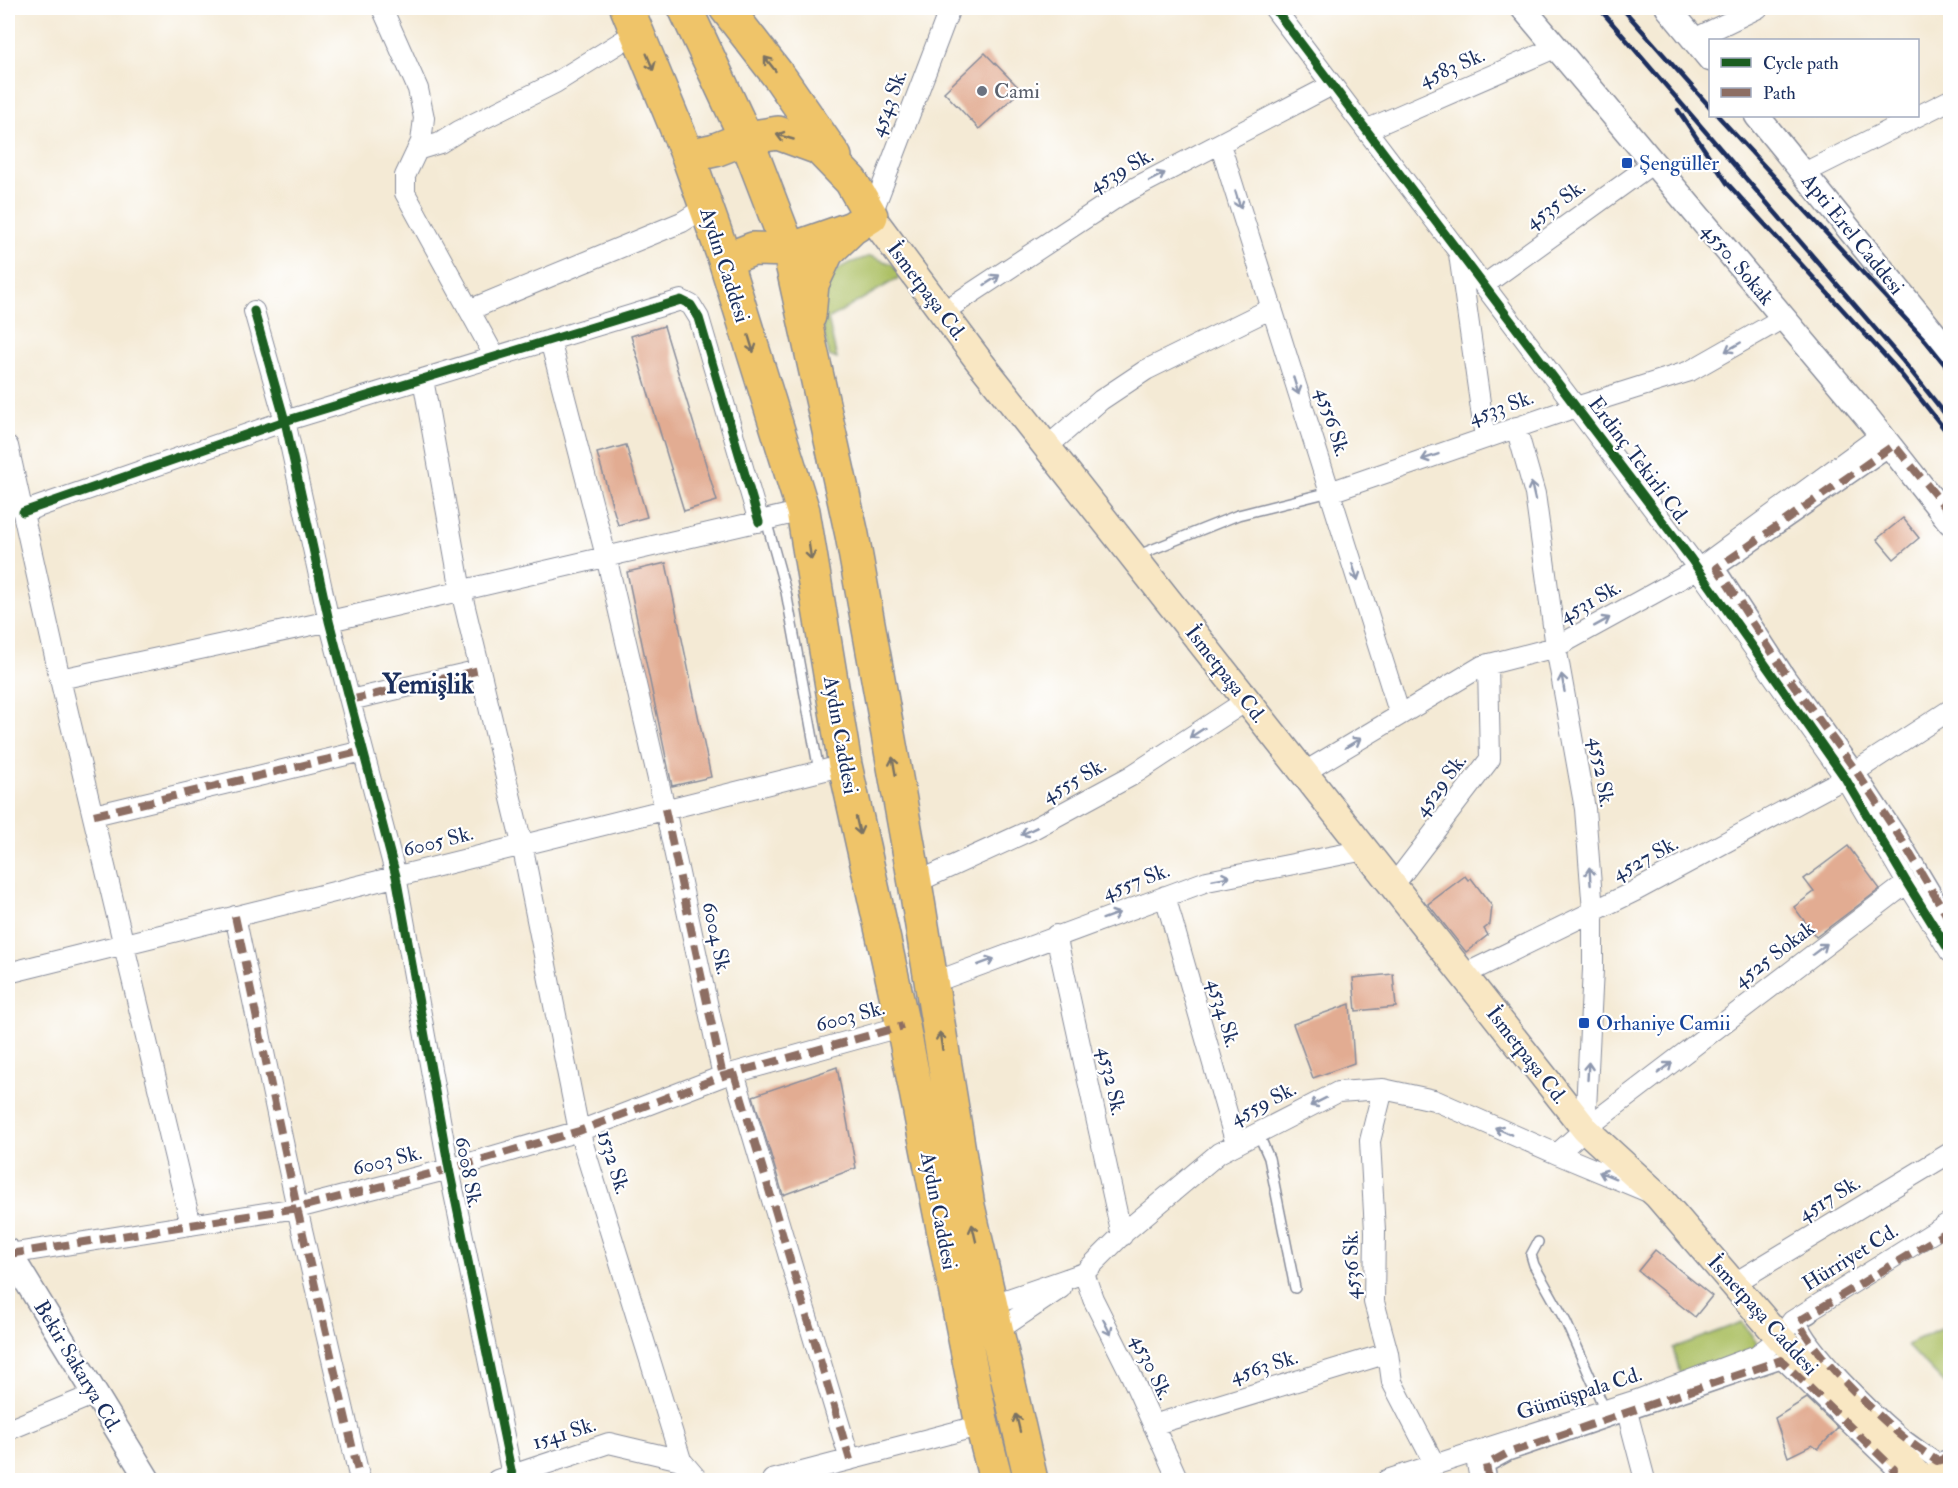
<svg xmlns="http://www.w3.org/2000/svg" width="1958" height="1488" font-family="'IM FELL Double Pica',serif">
  <style>
    .green { fill: #acc064; stroke: #647861; stroke-width: 1.5 }
    .building { fill: #e2ac92 }
    .lines { fill: none; stroke-linecap: round; stroke-linejoin: round }
    .service-casing { stroke: #888c9a; stroke-width: 12 }
    .pedestrian-casing { stroke: #888c9a; stroke-width: 18 }
    .minor-casing { stroke: #888c9a; stroke-width: 22 }
    .tertiary-casing { stroke: #888c9a; stroke-width: 27 }
    .secondary-casing { stroke: #888c9a; stroke-width: 30 }
    .trunk-casing { stroke: #888c9a; stroke-width: 36 }
    .service { stroke: #fff; stroke-width: 9 }
    .pedestrian { stroke: #fff; stroke-width: 15 }
    .minor { stroke: #fff; stroke-width: 20 }
    .tertiary { stroke: #fff; stroke-width: 24 }
    .secondary { stroke: #f9e7c3; stroke-width: 27 }
    .trunk { stroke: #efc469; stroke-width: 33 }
    .rail { stroke: #1b2f5e; stroke-width: 4.5 }
    .quiet { stroke: #8d6e63; stroke-width: 8; stroke-dasharray: 15 8; stroke-linecap: butt }
    .cycleway-casing { stroke: #fff; stroke-width: 13 }
    .cycleway { stroke: #1b5e20; stroke-width: 9 }
    .oneway { stroke: #7a7263 }
    .oneway2 { stroke: #8d97ae }
    .worship-dot { fill: #6b7280; stroke: #fff; stroke-width: 2 }
    .transit-dot { fill: #1a4fb4; stroke: #fff; stroke-width: 2 }
    .labels { text-anchor: middle; stroke-width: 4.5; stroke-linejoin: round; paint-order: stroke }
    .street-label { font-size: 21px; fill: #1b2f5e; stroke: #fff }
    .worship-label { font-size: 21px; fill: #5b616d; stroke: #fff; text-anchor: start }
    .transit-label { font-size: 21px; fill: #164399; stroke: #fff; text-anchor: start }
    .district-label { font-size: 27px; font-weight: bold; fill: #1b2f5e; stroke: #fff }
  </style>
  <rect width="100%" height="100%" fill="#fff"/>
  <filter id="ink" filterUnits="userSpaceOnUse"><feTurbulence type="fractalNoise" baseFrequency=".0167" numOctaves="2"/><feDisplacementMap in="SourceGraphic" scale="12" xChannelSelector="R" yChannelSelector="G"/><feConvolveMatrix kernelMatrix="1 2 1 2 8 2 1 2 1" color-interpolation-filters="sRGB"/></filter>
  <filter id="wash" filterUnits="userSpaceOnUse"><feTurbulence type="fractalNoise" baseFrequency=".008" numOctaves="4" result="noise"/><feDisplacementMap in="SourceGraphic" scale="24" xChannelSelector="R" yChannelSelector="G"/><feGaussianBlur stdDeviation="1.35" result="paint"/><feColorMatrix in="noise" values="0 0 0 0 0 0 0 0 0 0 0 0 0 0 0 0 0 1.4 0 .05"/><feComposite in="paint" operator="in"/></filter>
  <g filter="url(#wash)">
    <rect width="100%" height="100%" fill="#f4ead5"/>
    <path class="green" d="M870,256l22,8 10,12 -74,43 9,40 -8,-3c-7,-30 -18,-66 11,-88 8,-6 21,-8 30,-12z
      M1742,1322l16,22 -7,8 -71,22 -7,-26z
      M1950,1324v58l-5,2 -38,-39z"/>
    <g id="blocks">
      <path class="building" d="M985,53l36,37 -42,39 -35,-37z
        M664,326l53,175 -33,10 -53,-175z
        M626,445l21,72 -29,8 -21,-72z
        M1903,518l16,20 -25,21 -17,-20z
        M666,563l45,214 -39,9 -45,-214z
        M1848,846l32,43 -64,48 -22,-30 20,-15 -10,-13z
        M1465,876l3,4 3,-2 21,28 -2,18 -6,5 4,6 -22,17 -38,-48z
        M1393,974l3,33 -40,4 -3,-33z
        M1350,1004l4,59 -41,15 -20,-54z
        M837,1067l19,101 -73,27 -30,-99z
        M1655,1250l57,46 -17,21 -57,-46z
        M1807,1398l31,30 -20,21 -6,-4 -24,12 -13,-39z"/>
    </g>
  </g>
  <g filter="url(#ink)">
    <use href="#blocks" fill-opacity="0" stroke="#888c9a" stroke-width="1.5"/>
    <g class="lines">
      <defs>
        <path id="service" d="M766,520l20,72 33,179
          M1136,556l102,-41 92,-23
          M1258,1133l11,25 26,130
          M1538,1242l-7,13 3,10 32,57 39,88"/>
        <path id="pedestrian" d="M1897,449l-3,-4 -3,2 -174,121 71,109 68,94 45,68 49,82
          M1810,1315l-11,6c8,27 74,90 97,110 12,11 27,20 41,30l13,-4
          M1489,1480l-3,-15 22,-12 273,-93 113,109 -2,11"/>
        <path id="minor" d="M382,8l36,81 6,29 -3,24 -16,34v17l90,164
          M1274,8l417,551 154,219 62,105 43,69
          M1694,39l64,-31
          M1366,130l191,-83
          M1220,144l180,571
          M417,150l23,-7 19,-12 96,-48 82,-51
          M1804,173l146,-73
          M871,216l79,-208
          M1459,254l26,184
          M1484,285l169,-122
          M469,310l213,-88 24,-15
          M254,311l31,110 44,200 67,255 53,293 63,306
          M943,312l176,-116 213,-111
          M550,340l56,216 59,253 58,267
          M423,379l38,212 61,253 57,287 102,329 17,20
          M1516,427l19,67 21,153 29,162 8,102v58l-8,160
          M8,446l52,233 131,546
          M1047,447l54,-47 45,-30 126,-62
          M1330,492l246,-85 114,-36 93,-53
          M23,512l262,-91 396,-121 10,5 8,13 60,204
          M60,679l261,-56 482,-112
          M350,700l130,-30
          M1303,773l179,-107 74,-19 142,-78 183,-134
          M94,815l269,-64
          M915,883l118,-54 98,-53 115,-75
          M1393,886l97,-127 -2,-95
          M1165,896l71,248
          M235,916l62,292 63,272
          M1056,935l66,301
          M8,973l837,-208
          M1463,975l172,-84 210,-113 105,-68
          M932,983l275,-102 158,-31
          M734,1073l116,387
          M1383,1089l-13,52 5,90 -1,71 14,51 4,29 43,83
          M1557,1154l28,-25 322,-246
          M9,1254l288,-46 152,-39 130,-38 144,-55 180,-50
          M1084,1273l9,26 37,74 48,107
          M1733,1284l217,-131
          M991,1305l93,-32 42,-42 93,-78 119,-61 45,-3 51,11 123,54 89,37
          M997,1331l64,-43
          M1625,1404l20,76
          M1153,1425l235,-72
          M8,1430l87,-36
          M1475,1452l5,28
          M497,1480l112,-37 72,17
          M772,1480l210,-55
          M1387,1480l250,-80 120,-45 23,-17 12,-17 158,-99"/>
        <path id="tertiary" d="M1523,8l344,409 83,105
          M1668,8l42,51
          M1757,116l193,237
          M8,1251l140,229"/>
        <path id="secondary" d="M871,216l108,145 606,768 72,66 123,143 144,142 26,-10"/>
        <path id="trunk" d="M627,8l61,148 37,104 78,251 42,254 58,261 79,399 14,55
          M685,8l61,130 43,112 63,285 63,348 53,323 63,274
          M726,8l55,71 54,78
          M688,156l27,-6 31,-12 32,-5 41,15 32,33 20,35 -19,12 -63,22 -36,-1 -28,11
          M809,316l3,-32 15,-32 23,-22"/>
      </defs>
      <use href="#service" class="service-casing"/>
      <use href="#pedestrian" class="pedestrian-casing"/>
      <use href="#minor" class="minor-casing"/>
      <use href="#tertiary" class="tertiary-casing"/>
      <use href="#secondary" class="secondary-casing"/>
      <use href="#trunk" class="trunk-casing"/>
      <use href="#service" class="service"/>
      <use href="#pedestrian" class="pedestrian"/>
      <use href="#minor" class="minor"/>
      <use href="#tertiary" class="tertiary"/>
      <use href="#secondary" class="secondary"/>
      <use href="#trunk" class="trunk"/>
      <path class="rail" d="M1599,8l304,353 47,59
        M1622,8l88,99
        M1678,110l49,73 169,185 54,68
        M1718,116l207,224 25,31"/>
      <path class="quiet" d="M1950,513l-56,-68 -177,123 71,109 68,94 45,68 49,82
        M350,700l130,-30
        M665,809l58,267
        M94,815l269,-64
        M235,916l62,292 63,272
        M734,1073l116,387
        M1950,1230l-151,91c8,27 74,90 97,110 12,11 27,20 41,30l13,-4
        M9,1254l288,-46 152,-39 130,-38 144,-55 180,-50
        M1489,1480l-3,-15 22,-12 273,-93 113,109 -2,11"/>
      <defs>
        <path id="cycleway" d="M1274,8l417,551 154,219 62,105 43,69
          M254,311l31,110 44,200 67,255 53,293 63,306
          M23,512l262,-91 396,-121 10,5 8,13 60,204"/>
      </defs>
      <use href="#cycleway" class="cycleway-casing"/>
      <use href="#cycleway" class="cycleway"/>
    </g>
    <defs><path id="oneway-shaft" d="M-6 0H5M1.5-3L5.5 0L1.5 3" fill="none" stroke-width="1.6" stroke-linecap="round" stroke-linejoin="round" transform="scale(1.5)"/></defs>
    <g class="oneway">
      <use href="#oneway-shaft" transform="translate(650 62) rotate(68)"/>
      <use href="#oneway-shaft" transform="translate(770 64) rotate(-128)"/>
      <use href="#oneway-shaft" transform="translate(785 137) rotate(-164)"/>
      <use href="#oneway-shaft" transform="translate(751 344) rotate(73)"/>
      <use href="#oneway-shaft" transform="translate(810 551) rotate(81)"/>
      <use href="#oneway-shaft" transform="translate(894 766) rotate(-100)"/>
      <use href="#oneway-shaft" transform="translate(858 826) rotate(77)"/>
      <use href="#oneway-shaft" transform="translate(941 1041) rotate(-99)"/>
      <use href="#oneway-shaft" transform="translate(974 1233) rotate(-103)"/>
      <use href="#oneway-shaft" transform="translate(1018 1423) rotate(-103)"/>
    </g>
    <g class="oneway2">
      <use href="#oneway-shaft" transform="translate(1157 177) rotate(-27)"/>
      <use href="#oneway-shaft" transform="translate(1238 200) rotate(73)"/>
      <use href="#oneway-shaft" transform="translate(992 280) rotate(-33)"/>
      <use href="#oneway-shaft" transform="translate(1733 347) rotate(150)"/>
      <use href="#oneway-shaft" transform="translate(1296 386) rotate(73)"/>
      <use href="#oneway-shaft" transform="translate(1430 457) rotate(161)"/>
      <use href="#oneway-shaft" transform="translate(1533 491) rotate(-103)"/>
      <use href="#oneway-shaft" transform="translate(1355 572) rotate(72)"/>
      <use href="#oneway-shaft" transform="translate(1602 622) rotate(-29)"/>
      <use href="#oneway-shaft" transform="translate(1563 683) rotate(-100)"/>
      <use href="#oneway-shaft" transform="translate(1197 733) rotate(147)"/>
      <use href="#oneway-shaft" transform="translate(1353 743) rotate(-31)"/>
      <use href="#oneway-shaft" transform="translate(1029 831) rotate(154)"/>
      <use href="#oneway-shaft" transform="translate(1590 876) rotate(-94)"/>
      <use href="#oneway-shaft" transform="translate(1221 878) rotate(-11)"/>
      <use href="#oneway-shaft" transform="translate(1111 916) rotate(-20)"/>
      <use href="#oneway-shaft" transform="translate(1820 949) rotate(-37)"/>
      <use href="#oneway-shaft" transform="translate(986 962) rotate(-21)"/>
      <use href="#oneway-shaft" transform="translate(1665 1068) rotate(-37)"/>
      <use href="#oneway-shaft" transform="translate(1588 1071) rotate(-87)"/>
      <use href="#oneway-shaft" transform="translate(1318 1102) rotate(153)"/>
      <use href="#oneway-shaft" transform="translate(1503 1131) rotate(-156)"/>
      <use href="#oneway-shaft" transform="translate(1607 1175) rotate(-158)"/>
      <use href="#oneway-shaft" transform="translate(1107 1327) rotate(64)"/>
    </g>
  </g>
  <circle class="worship-dot" cx="982" cy="91" r="6"/>
  <g class="transit-dot">
    <rect x="1621" y="157" width="12" height="12" rx="3"/>
    <rect x="1578" y="1017" width="12" height="12" rx="3"/>
  </g>
  <g class="labels">
    <g class="street-label">
      <text transform="translate(1452 67) rotate(-23)" y="7">4583 Sk.</text>
      <text transform="translate(888 103) rotate(-69)" y="7">4543 Sk.</text>
      <text transform="translate(1121 170) rotate(-29)" y="7">4539 Sk.</text>
      <text transform="translate(1555 204) rotate(-36)" y="7">4535 Sk.</text>
      <text transform="translate(1853 234) rotate(51)" y="7">Apti Erel Caddesi</text>
      <text transform="translate(1738 264) rotate(50)" y="7">4550. Sokak</text>
      <text transform="translate(725 265) rotate(72)" y="7">Aydın Caddesi</text>
      <text transform="translate(927 291) rotate(53)" y="7">İsmetpaşa Cd.</text>
      <text transform="translate(1501 407) rotate(-19)" y="7">4533 Sk.</text>
      <text transform="translate(1333 422) rotate(73)" y="7">4556 Sk.</text>
      <text transform="translate(1639 460) rotate(53)" y="7">Erdinç Tekirli Cd.</text>
      <text transform="translate(1590 601) rotate(-29)" y="7">4531 Sk.</text>
      <text transform="translate(1226 674) rotate(52)" y="7">İsmetpaşa Cd.</text>
      <text transform="translate(841 735) rotate(80)" y="7">Aydın Caddesi</text>
      <text transform="translate(1602 772) rotate(81)" y="7">4552 Sk.</text>
      <text transform="translate(1074 780) rotate(-29)" y="7">4555 Sk.</text>
      <text transform="translate(1440 785) rotate(-53)" y="7">4529 Sk.</text>
      <text transform="translate(438 841) rotate(-14)" y="7">6005 Sk.</text>
      <text transform="translate(1645 858) rotate(-28)" y="7">4527 Sk.</text>
      <text transform="translate(1136 881) rotate(-20)" y="7">4557 Sk.</text>
      <text transform="translate(717 938) rotate(78)" y="7">6004 Sk.</text>
      <text transform="translate(1774 954) rotate(-37)" y="7">4525 Sokak</text>
      <text transform="translate(1224 1013) rotate(74)" y="7">4534 Sk.</text>
      <text transform="translate(850 1016) rotate(-15)" y="7">6003 Sk.</text>
      <text transform="translate(1527 1055) rotate(52)" y="7">İsmetpaşa Cd.</text>
      <text transform="translate(1112 1081) rotate(78)" y="7">4532 Sk.</text>
      <text transform="translate(1263 1103) rotate(-27)" y="7">4559 Sk.</text>
      <text transform="translate(387 1160) rotate(-14)" y="7">6003 Sk.</text>
      <text transform="translate(614 1162) rotate(73)" y="7">1532 Sk.</text>
      <text transform="translate(469 1172) rotate(79)" y="7">6008 Sk.</text>
      <text transform="translate(1829 1198) rotate(-31)" y="7">4517 Sk.</text>
      <text transform="translate(939 1211) rotate(79)" y="7">Aydın Caddesi</text>
      <text transform="translate(1850 1257) rotate(-32)" y="7">Hürriyet Cd.</text>
      <text transform="translate(1351 1265) rotate(-91)" y="7">4536 Sk.</text>
      <text transform="translate(1763 1315) rotate(48)" y="7">İsmetpaşa Caddesi</text>
      <text transform="translate(78 1366) rotate(59)" y="7">Bekir Sakarya Cd.</text>
      <text transform="translate(1264 1366) rotate(-17)" y="7">4563 Sk.</text>
      <text transform="translate(1152 1367) rotate(65)" y="7">4530 Sk.</text>
      <text transform="translate(1579 1393) rotate(-18)" y="7">Gümüşpala Cd.</text>
      <text transform="translate(564 1433) rotate(-17)" y="7">1541 Sk.</text>
    </g>
    <g class="worship-label">
      <text x="994" y="98">Cami</text>
    </g>
    <g class="transit-label">
      <text x="1639" y="170">Şengüller</text>
      <text x="1596" y="1030">Orhaniye Camii</text>
    </g>
    <g class="district-label">
      <text x="428" y="693">Yemişlik</text>
    </g>
  </g>
  <rect width="1958" height="1488" fill="none" stroke="#fff" stroke-width="30"/>
  <rect x="1709" y="39" width="210" height="78" fill="#ffffff" stroke="#a4acbf" stroke-width="1.5"/>
  <rect x="1721" y="58" width="30" height="9" fill="#1b5e20" stroke="#a4acbf" stroke-width="1.5"/>
  <text x="1763" y="69" font-size="18" fill="#1b2f5e">Cycle path</text>
  <rect x="1721" y="88" width="30" height="9" fill="#8d6e63" stroke="#a4acbf" stroke-width="1.5"/>
  <text x="1763" y="99" font-size="18" fill="#1b2f5e">Path</text>
</svg>
